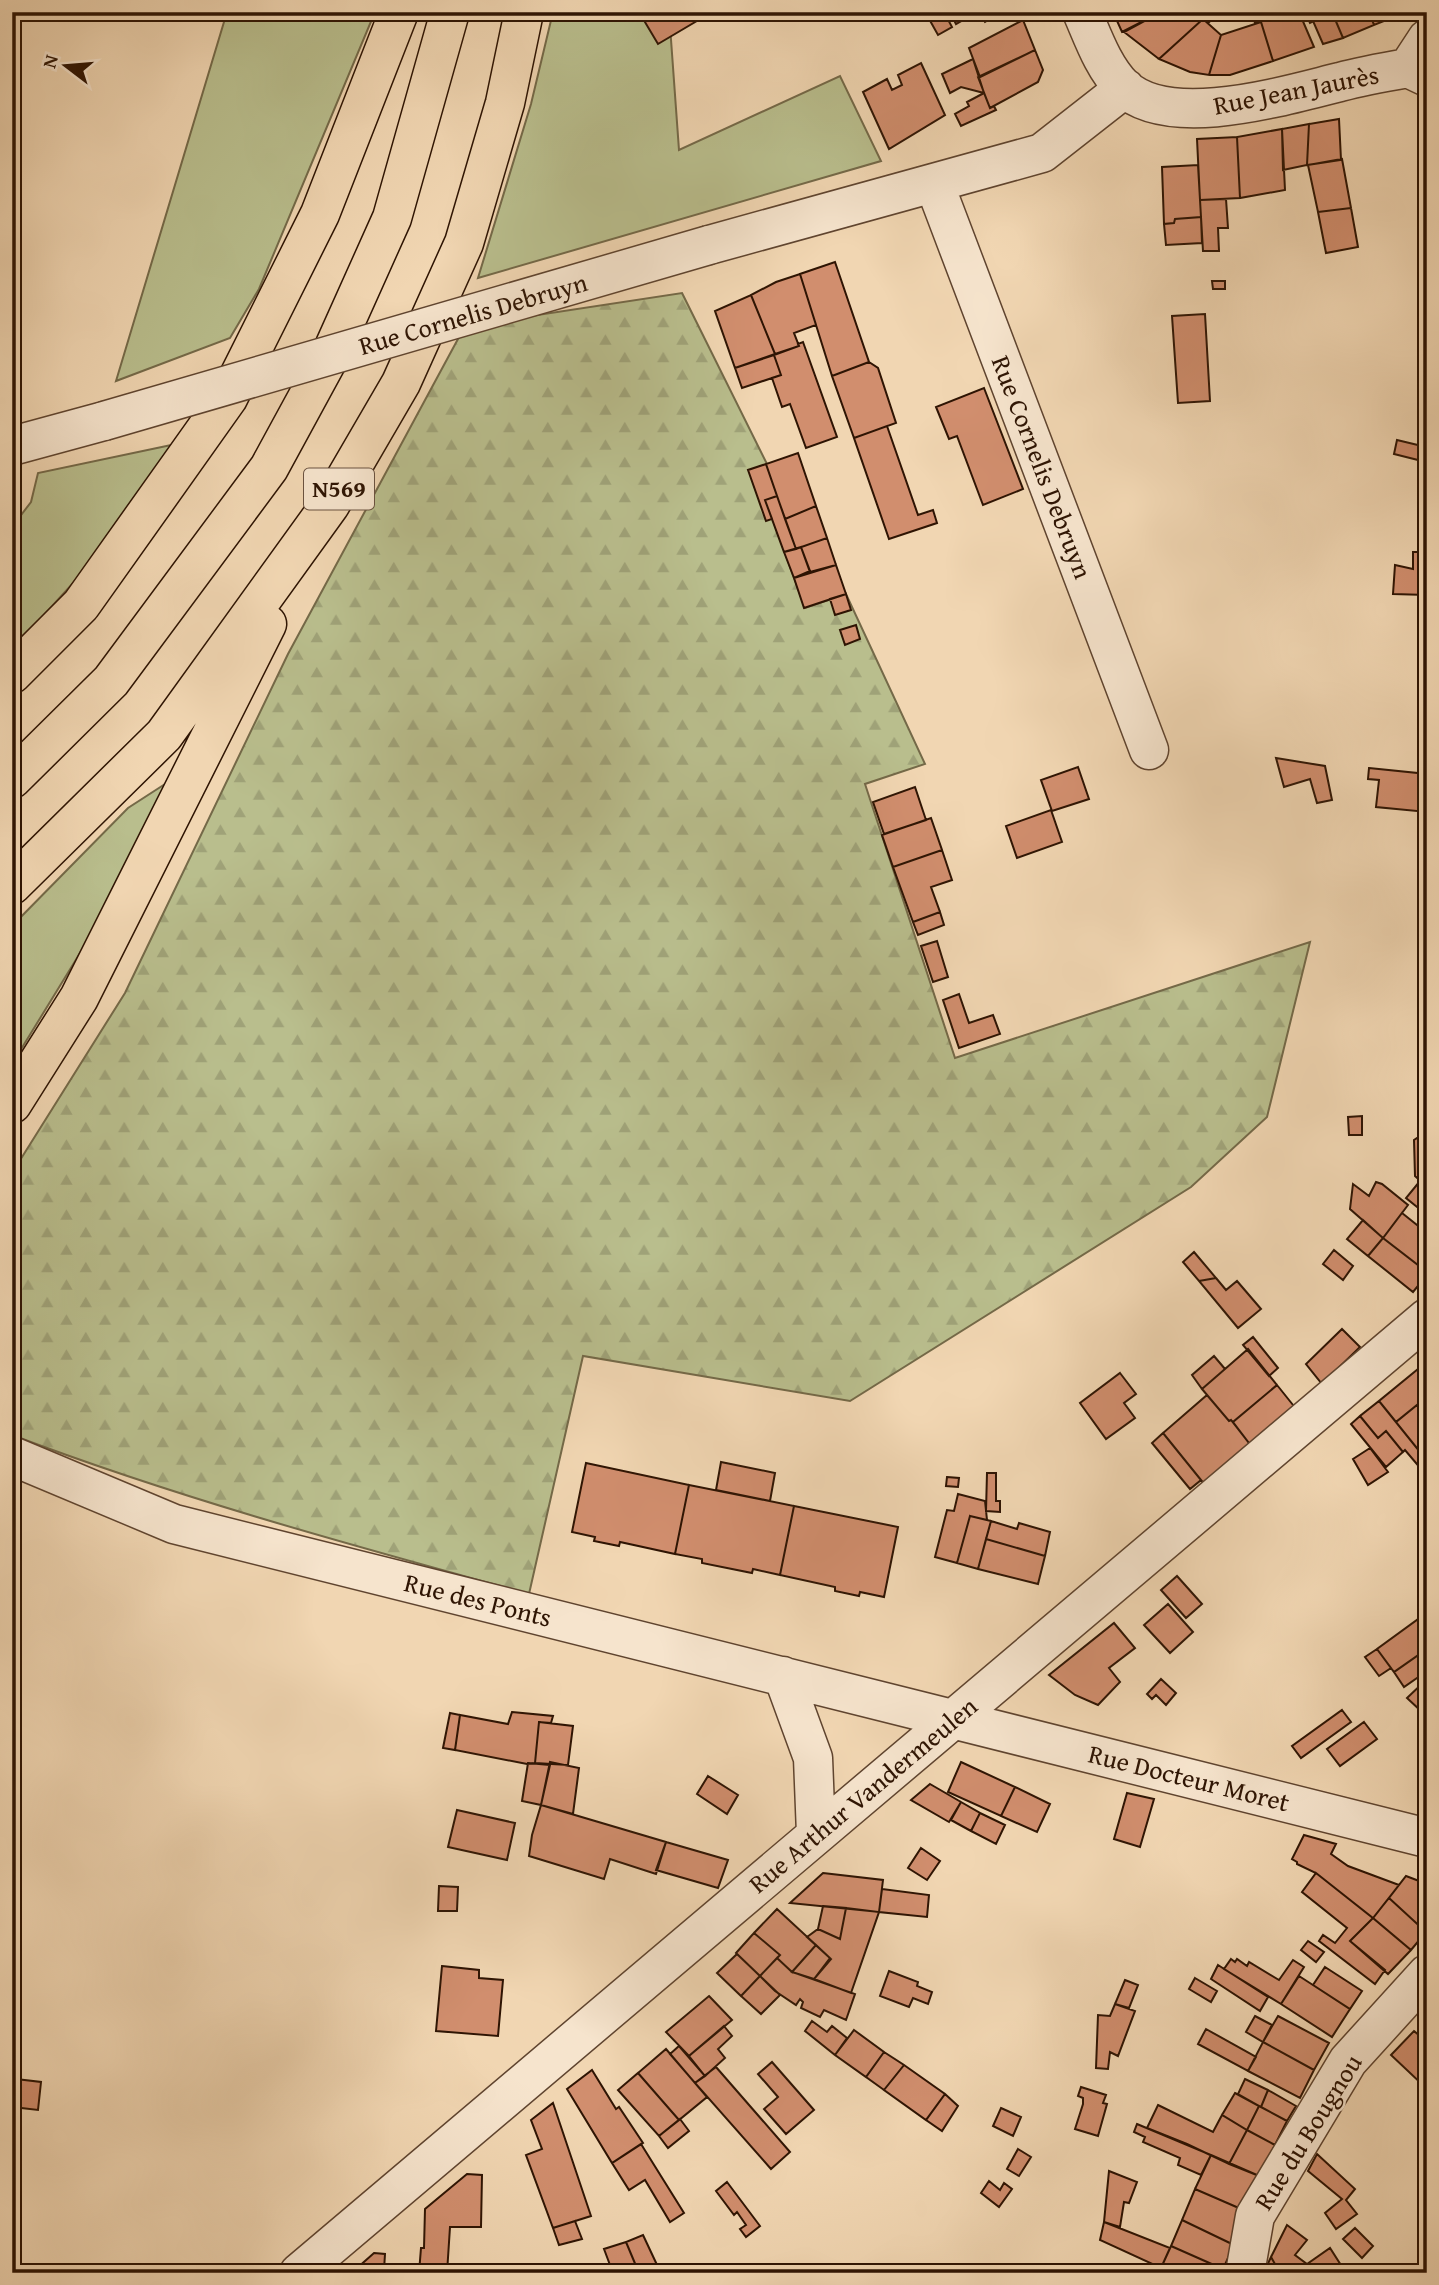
<svg xmlns="http://www.w3.org/2000/svg" width="1439" height="2285" font-family="'Gentium Book Plus',serif">
  <style>
    .green { fill: #b9be8d; stroke: #746948; stroke-width: 2 }
    .forest { fill: url(#forest-firs); stroke: #746948; stroke-width: 2 }
    .building { fill: #d18e6e; stroke: #2e1403; stroke-width: 2 }
    .lines { fill: none; stroke-linecap: round; stroke-linejoin: round }
    .minor-casing { stroke: #5f442f; stroke-width: 41 }
    .highway-casing { stroke: #2e1403; stroke-width: 41 }
    .minor { stroke: #f6e4cd; stroke-width: 38 }
    .highway { stroke: #f1d6b2; stroke-width: 38 }
    .minor-bridge-casing { stroke: #5f442f; stroke-width: 41; stroke-linecap: butt }
    .minor-bridge { stroke: #f6e4cd; stroke-width: 38 }
    .labels { text-anchor: middle; stroke-width: 5; stroke-linejoin: round; paint-order: stroke }
    .shield { fill: #f6e4cd; stroke: #6a5240; stroke-width: 2 }
    .shield-label { font-size: 24px; font-weight: bold; fill: #2e1403 }
    .street-label { font-size: 26px; fill: #2e1403; stroke: #f6e4cd }
  </style>
  <defs>
    <pattern id="forest-firs" width="22" height="20" patternUnits="userSpaceOnUse" patternTransform="scale(1.75)"><rect width="22" height="20" fill="#b9be8d"/><path d="M5 1l3.5 6h-7zM16 11l3.5 6h-7z" fill="#9fa278"/></pattern>
  </defs>
  <rect width="100%" height="100%" fill="#f1d6b2"/>
  <filter id="stains"><feTurbulence type="fractalNoise" baseFrequency=".00286" numOctaves="4"/><feColorMatrix values="0 0 0 0 .2 0 0 0 0 .09 0 0 0 0 .02 0 0 0 .5 -.17"/></filter>
  <radialGradient id="worn" r=".72"><stop offset=".6" stop-color="#630" stop-opacity="0"/><stop offset="1" stop-color="#630" stop-opacity=".3"/></radialGradient>
  <path class="green" d="M227,12h148l-116,277 -29,49 -114,43z
    M553,12h116l10,138 161,-74 41,85 -403,117 53,-174z
    M176,444l-59,91 -105,115v-123l19,-25 7,-29z
    M196,764l-184,300v-138l116,-118z"/>
  <path class="forest" d="M682,293l85,171 7,59 31,85 41,-14 79,170 -60,20 90,274 355,-116 -43,175 -76,70 -341,214 -267,-45 -54,238c-174,-48 -348,-95 -517,-159v-262l113,-180 163,-339 177,-328z"/>
  <path class="building" d="M639,12h73l-54,32z
    M936,12h8l8,15 -14,8 -10,-18z
    M950,12h27l-21,12z
    M979,12h23l-17,10z
    M1113,12h48l-39,20z
    M1161,12h36l6,7 -44,40 -35,-27z
    M1197,12h23l-12,11z
    M1252,12h47l15,35 -41,14 -12,-39 -6,1z
    M1305,12h27l-22,11z
    M1332,12h37l5,13 -31,13z
    M1332,12l11,26 -20,6 -10,-23z
    M1369,12h35v1l-30,12z
    M1203,19l18,16 -12,40 -19,-3 -31,-13z
    M1023,20l12,30 -55,27 -11,-29z
    M1261,22l12,39 -43,14h-21l12,-40z
    M1035,50l8,20 -5,12 -48,26 -12,-31z
    M973,59l11,34 -23,-6 -11,6 -8,-19z
    M921,63l24,52 -56,34 -26,-57 24,-13 5,11 10,-5 -4,-10z
    M984,93l6,15 4,-2 2,4 -35,16 -6,-12 14,-8 -2,-4z
    M1339,119l2,41 -34,5 2,-41z
    M1309,124l-2,41 -24,5 -1,-41z
    M1282,129l3,61 -45,8 -3,-61z
    M1237,137l3,61 -40,2 -3,-61z
    M1342,159l9,49 -33,4 -10,-47z
    M1198,165l3,52 -26,2 -1,4 -10,1 -2,-57z
    M1226,199l2,29h-10l1,23h-16l-3,-51z
    M1351,208l7,39 -32,6 -8,-41z
    M1201,217l1,26 -36,2 -2,-21 10,-1 1,-4z
    M835,262l34,100 -37,14 -32,-102z
    M800,274l16,51 -22,8 5,13 -24,8 -24,-59 25,-13z
    M1212,281h13v8h-12z
    M751,295l24,59 -40,14 -20,-57z
    M1205,314l5,87 -32,2 -6,-87z
    M803,342l34,95 -31,11 -16,-44 -8,3 -10,-29 9,-3 -7,-20 25,-9 -1,-2z
    M774,355l7,20 -39,13 -7,-20z
    M869,362l9,6 18,55 -42,15 -22,-62z
    M984,388l39,101 -40,16 -26,-69 -8,3 -13,-32z
    M887,426l31,89 15,-5 4,13 -48,16 -35,-101z
    M1397,440l25,6 -4,14 -24,-6z
    M798,453l18,53 -31,13 -19,-55z
    M766,464l11,32 -12,4 7,19 -6,2 -18,-51z
    M777,496l19,53 -12,3 -19,-52z
    M816,506l11,32 -31,11 -11,-30z
    M827,538l9,27 -26,7 -9,-25z
    M801,547l9,24 -16,7 -10,-26z
    M1413,552h14v43l-34,-1 2,-29 18,4z
    M836,565l10,29 -42,14 -10,-30z
    M846,594l5,16 -16,5 -5,-16z
    M856,625l4,14 -15,6 -5,-15z
    M1276,758l49,8 7,34 -15,3 -7,-24 -26,8z
    M1078,767l11,32 -37,12 -11,-31z
    M1369,768l58,6v38l-51,-5 3,-27 -11,-1z
    M915,787l11,33 -42,14 -11,-32z
    M1051,810l11,32 -45,16 -11,-32z
    M931,818l11,32 -49,17 -11,-32z
    M942,850l10,30 -21,7 9,25 -27,10 -20,-55z
    M940,912l4,13 -26,10 -5,-13z
    M937,941l11,36 -15,5 -12,-36z
    M959,994l10,29 24,-8 7,19 -41,14 -16,-48z
    M1362,1116v19h-13l-1,-18z
    M1417,1138l10,10v39l-12,-11 -1,-36z
    M1420,1181l7,6v28l-21,-17z
    M1376,1182l6,2 26,21 -25,33 -33,-29 3,-25 16,12z
    M1402,1213l25,20v39l-44,-34z
    M1363,1220l20,18 -15,18 -21,-17z
    M1383,1238l44,34v3l-14,17 -45,-36z
    M1334,1250l19,16 -10,14 -20,-16z
    M1194,1252l22,26 -17,3 -16,-19z
    M1216,1278l10,12 11,-9 24,28 -23,19 -39,-47z
    M1342,1329l18,18 -38,37 -16,-20z
    M1253,1337l25,31 -9,8 -26,-31z
    M1248,1349l29,36 -44,37 -2,-2 -2,1 -27,-32z
    M1214,1356l11,13 -23,20 -10,-14z
    M1418,1369h9v36l-7,4 -3,-4 -21,17 -17,-21z
    M1120,1373l16,21 -12,9 11,15 -29,21 -26,-36z
    M1277,1385l20,25 -45,37 -19,-25z
    M1207,1395l22,26 2,-1 21,27 -47,38 -42,-52z
    M1379,1401l41,51 7,-6v30l-22,-26 -2,2 -17,-21 -8,7 -18,-22z
    M1417,1405l3,4 7,-4v41l-7,6 -24,-30z
    M1360,1416l18,22 8,-7 17,21 -17,15 -35,-43z
    M1163,1433l38,47 -11,9 -38,-46z
    M1370,1448l18,24 -20,13 -15,-26z
    M721,1462l54,11 -5,28 -54,-11z
    M586,1463l103,22 -14,69 -55,-12 -1,4 -25,-5 1,-4 -23,-5z
    M987,1473h9v28h4v11l-14,-1z
    M947,1477l12,1 -1,9 -12,-1z
    M689,1485l105,21 -14,69 -27,-6 -1,4 -50,-10v-4l-27,-5z
    M958,1494l27,7 2,19 -17,-4 -13,47 -22,-6 12,-47 7,1z
    M794,1506l104,21 -14,70 -24,-5 -1,4 -24,-5v-4l-55,-12z
    M970,1516l21,5 -13,48 -21,-6z
    M991,1521l26,8 2,-6 31,9 -5,24 -59,-17z
    M986,1539l59,17 -7,28 -60,-15z
    M1177,1576l25,28 -16,14 -25,-28z
    M1168,1604l25,28 -23,21 -26,-28z
    M1421,1617l6,8v24l-33,23 -17,-23z
    M1114,1623l21,25 -26,20 11,14 -22,23 -23,-10 -26,-20z
    M1377,1649l14,19 -12,8 -14,-19z
    M1427,1649v22l-23,16 -10,-15z
    M1161,1679l15,14 -10,12 -10,-10 -4,4 -5,-5z
    M1427,1679v26l-6,6 -14,-13z
    M1342,1710l9,12 -50,36 -9,-12z
    M512,1712l41,4 -2,7 -12,-1 -4,41 -8,1 -72,-14 5,-35 48,9z
    M450,1713l10,2 -5,35 -12,-2z
    M539,1722l34,4 -5,39 -33,-2z
    M1364,1722l13,17 -37,27 -13,-17z
    M550,1762l29,6 -6,46 -32,-9z
    M961,1762l54,25 -14,29 -53,-24z
    M528,1763l22,2 -9,40 -19,-4z
    M708,1776l30,19 -11,19 -30,-20z
    M930,1784l31,18 -12,20 -38,-22z
    M1015,1787l35,17 -13,28 -36,-16z
    M1127,1793l27,6 -14,48 -26,-8z
    M961,1802l19,11 -9,18 -20,-11z
    M541,1805l125,37 -10,32 -46,-15 -6,20 -75,-23 3,-21z
    M457,1810l58,13 -8,37 -59,-13z
    M980,1813l25,12 -9,19 -25,-13z
    M1304,1835l32,9 -5,10 17,12 51,19 -26,33 -57,-45 -19,-9v-2l-5,-3z
    M666,1842l62,18 -10,28 -62,-18z
    M921,1848l19,13 -13,19 -19,-12z
    M823,1873l60,7 -4,32 -89,-9z
    M1316,1873l57,45 -23,23 35,29 -10,14 -56,-43 4,-6 12,8 12,-15 -45,-36z
    M1406,1876l21,8 -1,48 -37,-34z
    M439,1886l19,1 -1,24h-19z
    M882,1889l47,6 -2,22 -48,-5z
    M1389,1898l37,34 -15,18 -38,-32z
    M823,1906l23,2 -6,31 -22,-10z
    M846,1908l33,4 -28,81 -37,-14 17,-20 -24,-22 11,-8 22,10z
    M777,1909l39,36 -24,27 -15,-14 3,-3 -26,-22z
    M1373,1918l38,32 -23,24 -38,-33z
    M754,1933l26,22 -20,21 -24,-23z
    M1308,1941l16,11 -8,10 -15,-12z
    M816,1945l14,13 -16,21 -22,-7z
    M737,1954l23,22 -19,20 -24,-23z
    M777,1958l15,14 63,22 -9,26 -22,-10 -4,7 -19,-9 2,-6 -3,-3 -4,6 -21,-14 -15,-15z
    M1231,1959l4,3 2,-3 10,7 2,-4 30,18 14,-20 11,7 -23,37 -57,-35z
    M1218,1965l50,32 -8,14 -49,-32z
    M442,1966l37,4v8l24,2 -5,56 -62,-5z
    M1325,1967l37,24 -12,18 -37,-24z
    M889,1971l29,11 -1,4 15,6 -4,12 -15,-6 -4,9 -29,-11z
    M760,1976l20,19 -19,19 -20,-18z
    M1299,1976l51,33 -18,28 -51,-33z
    M1195,1978l22,13 -6,11 -22,-13z
    M1125,1980l13,5 -9,23 -14,-4z
    M709,1996l23,24 -43,36 -23,-24z
    M1115,2004l20,7 -17,45 -8,-4 -2,17 -12,-1 2,-53 12,1z
    M1255,2016l17,9 -9,17 -17,-10z
    M1278,2016l51,27 -15,27 -51,-28z
    M812,2021l15,11 5,-6 15,12 -12,17 -30,-24z
    M724,2026l8,10 -14,13 7,9 -20,18 -16,-20z
    M1206,2029l50,28 -8,14 -50,-27z
    M854,2030l30,22 -18,25 -31,-22z
    M1414,2031l13,11v47l-36,-34z
    M1263,2042l51,28 -14,28 -52,-27z
    M679,2046l26,30 -10,7 -25,-29z
    M666,2049l41,48 -28,23 -41,-47z
    M884,2052l20,13 -20,25 -18,-13z
    M772,2062l42,48 -28,24 -22,-25 14,-12 -20,-23z
    M904,2065l41,29 -19,26 -42,-30z
    M716,2067l74,85 -19,17 -76,-86z
    M592,2070l24,39 3,-2 24,36 -31,20 -45,-74z
    M638,2073l41,47 -20,16 -41,-46z
    M16,2079l25,3 -3,28 -25,-3z
    M1245,2079l23,11 -7,17 -23,-13z
    M1081,2087l25,8 -3,8 4,1 -9,32 -23,-7 8,-25v-6l-5,-2z
    M1268,2090l28,16 -9,15 -26,-14z
    M1235,2093l24,13 -12,24 -25,-15z
    M945,2094l13,12 -16,25 -16,-11z
    M553,2103l38,113 -38,12 -27,-73 16,-6 -11,-29z
    M1158,2105l55,27 9,-17 25,15 -18,34 -42,-20 -40,-16z
    M1259,2106l28,15 -12,24 -28,-15z
    M1001,2108l20,9 -8,19 -20,-10z
    M680,2119l9,12 -21,17 -9,-12z
    M1137,2124l74,31 -10,20 -23,-10 2,-7 -37,-16 2,-5 -11,-5z
    M1247,2130l28,15 -16,31 -30,-12z
    M641,2144l43,69 -14,9 -25,-42 -16,10 -17,-27z
    M1018,2149l13,8 -12,19 -12,-7z
    M1317,2154l38,35 -9,11 11,14 -21,15 -11,-16 17,-14 -34,-28z
    M1211,2155l53,23 -16,34 -53,-23z
    M1109,2171l28,11 -8,21 -5,-1 -4,25 -16,-5z
    M467,2174l15,1 -1,52h-31l-3,46h-28l2,-25h3l1,-39z
    M989,2181l11,9 4,-7 8,6 -13,18 -18,-14z
    M727,2182l33,44 -14,11 -6,-8 6,-4 -9,-13 -3,3 -18,-24z
    M1195,2189l53,23 -14,33 -52,-25z
    M1182,2220l52,25 -11,24 -52,-23z
    M575,2221l7,18 -23,6 -6,-17z
    M1104,2222l66,26 -9,20 -61,-28z
    M1287,2225l20,15 -12,15 12,9 23,-16 16,25h-45l-3,-4 -6,4h-12l-9,-16z
    M1355,2228l18,18 -11,12 -19,-19z
    M643,2235l15,32 -19,6 -13,-31z
    M626,2242l13,31h-26l-9,-24z
    M1171,2246l52,23 -1,4h-48l-13,-5z
    M374,2253l11,1 -1,16 20,3h-48v-4z
    M1271,2257l9,16 -16,-1z
    M471,2266l19,2v5h-20z"/>
  <g class="lines">
    <defs>
      <path id="minor" d="M1082,12c11,25 21,55 41,75 46,44 163,8 217,-5 22,-6 45,-10 68,-14l19,9
        M1408,68l19,-29
        M934,183l215,567
        M709,245l333,-92 83,-65
        M12,446l92,-25
        M12,1456l162,68 1253,314
        M783,1676l30,82 3,76
        M299,2273l1128,-955
        M1245,2273l10,-57 93,-155 79,-87"/>
      <path id="highway" d="M12,674l69,-69 147,-207 92,-184 79,-202
        M12,779l99,-98 158,-213 62,-114 61,-136 58,-206
        M12,885l152,-150 166,-230 71,-122 63,-140 41,-140 19,-91
        M12,1104l67,-106 188,-374"/>
    </defs>
    <use href="#minor" class="minor-casing"/>
    <use href="#highway" class="highway-casing"/>
    <use href="#minor" class="minor"/>
    <use href="#highway" class="highway"/>
    <defs>
      <path id="minor-bridge" d="M104,421l605,-176"/>
    </defs>
    <use href="#minor-bridge" class="minor-bridge-casing"/>
    <use href="#minor-bridge" class="minor-bridge"/>
  </g>
  <g class="labels">
    <rect class="shield" x="304" y="468.5" width="70" height="41" rx="5"/>
    <g class="shield-label">
      <text x="339" y="497">N569</text>
    </g>
    <g class="street-label">
      <text transform="translate(1296 90) rotate(-11)" y="9">Rue Jean Jaurès</text>
      <text transform="translate(473 314) rotate(-16)" y="9">Rue Cornelis Debruyn</text>
      <text transform="translate(1042 467) rotate(69)" y="9">Rue Cornelis Debruyn</text>
      <text transform="translate(478 1600) rotate(14)" y="9">Rue des Ponts</text>
      <text transform="translate(1189 1778) rotate(14)" y="9">Rue Docteur Moret</text>
      <text transform="translate(863 1795) rotate(-40)" y="9">Rue Arthur Vandermeulen</text>
      <text transform="translate(1308 2132) rotate(-58)" y="9">Rue du Bougnou</text>
    </g>
  </g>
  <rect width="1439" height="2285" fill="none" stroke="#f1d6b2" stroke-width="42"/>
  <rect x="14" y="14" width="1411" height="2257" fill="none" stroke="#2e1403" stroke-width="3.5"/>
  <rect x="21" y="21" width="1397" height="2243" fill="none" stroke="#2e1403" stroke-width="2"/>
  <g transform="translate(66 66) rotate(286)" stroke="#f6e4cd" stroke-width="5" paint-order="stroke">
  <path d="M0-5L12 26L0 18L-12 26Z" fill="#2e1403"/>
  <text y="-10" font-size="19" font-weight="bold" text-anchor="middle" fill="#2e1403">N</text>
  </g>
  <rect width="100%" height="100%" filter="url(#stains)"/>
  <rect width="100%" height="100%" fill="url(#worn)"/>
</svg>
